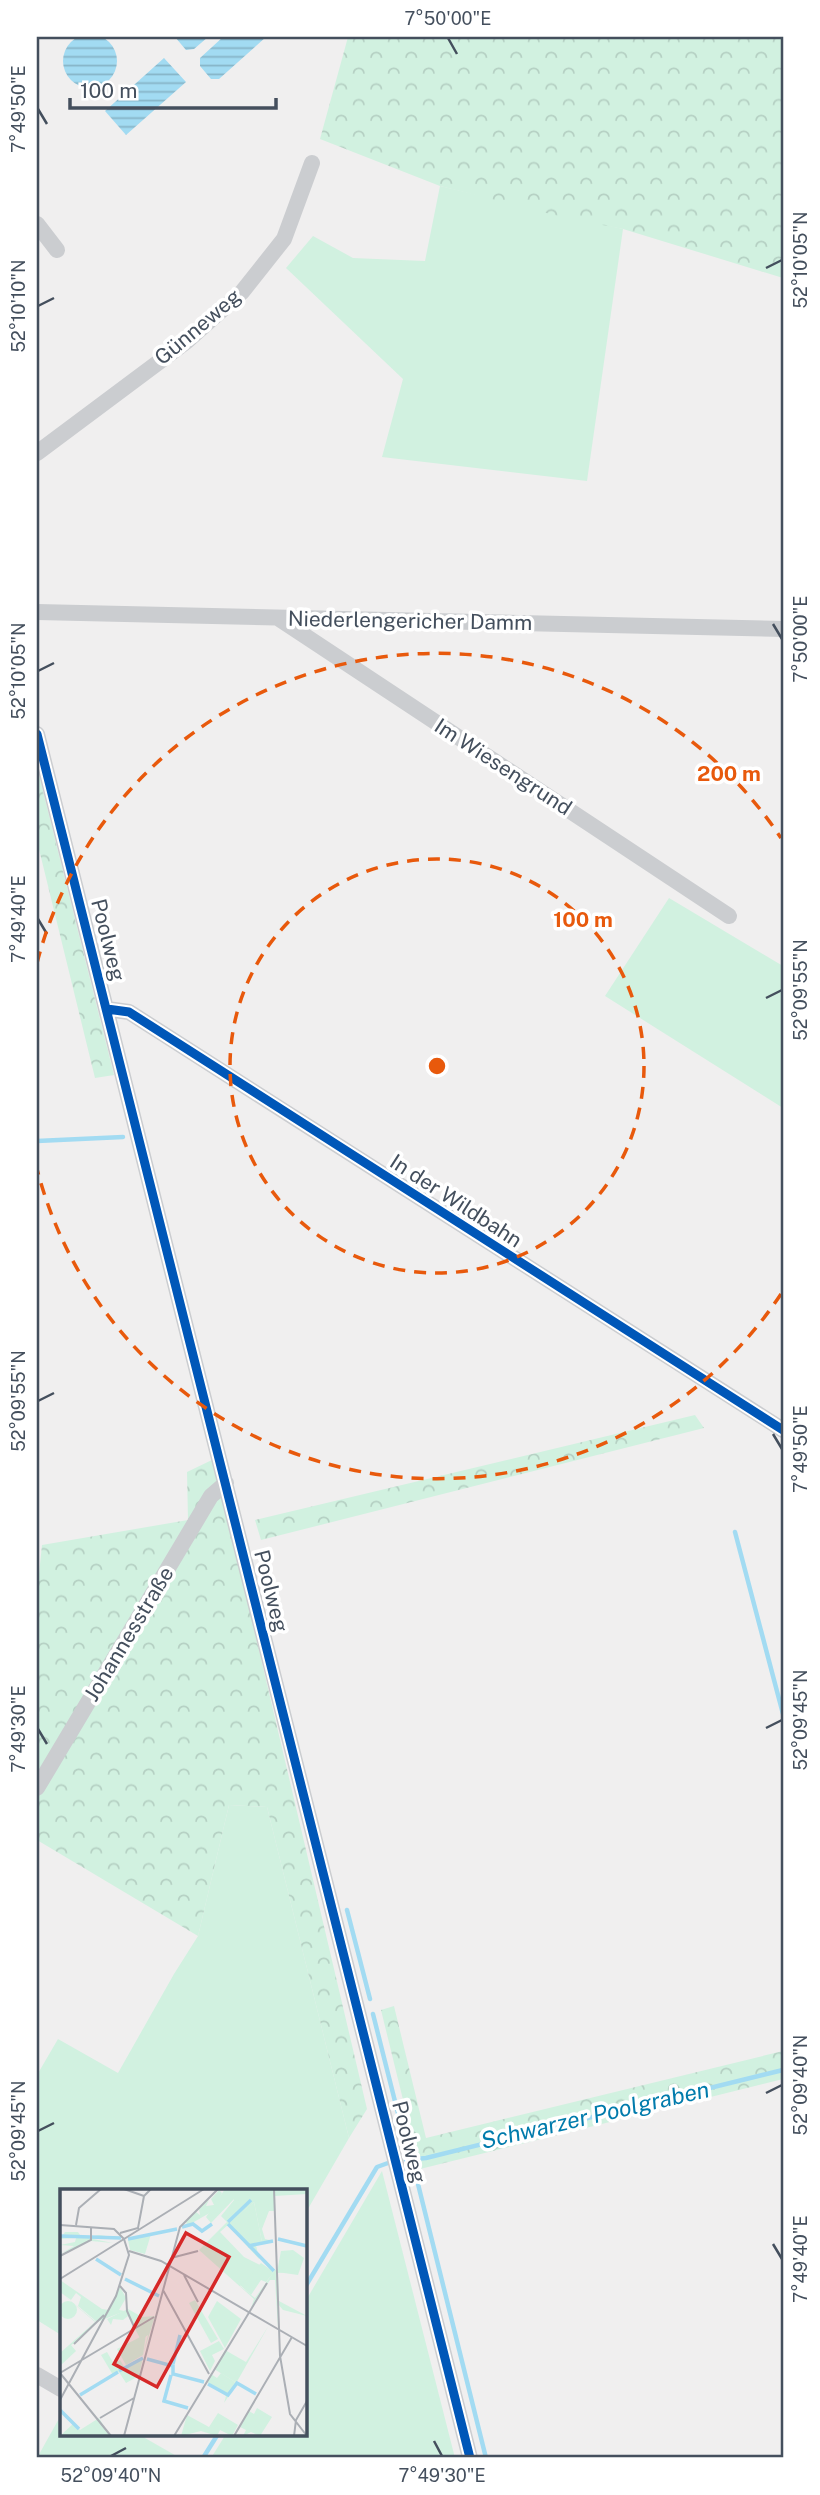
<svg xmlns="http://www.w3.org/2000/svg" width="820" height="2495" font-family="'Public Sans',sans-serif">
  <style>
    .green { fill: #d1f1e0 }
    .forest { fill: url(#forest-crowns) }
    .water { fill: url(#water-rules) }
    .lines { fill: none; stroke-linecap: round; stroke-linejoin: round }
    .stream { stroke: #a2dbf2; stroke-width: 4.5 }
    .minor { stroke: #cbcdd0; stroke-width: 16 }
    .cycleway-casing { stroke: #fff; stroke-width: 13 }
    .cycleway { stroke: #0057b8; stroke-width: 9 }
    .ticks { fill: none; stroke: #444f5d; stroke-width: 2.5 }
    .ring { fill: none; stroke: #e8590c; stroke-width: 3.5; stroke-dasharray: 12 9 }
    .labels { text-anchor: middle; stroke-width: 7; stroke-linejoin: round; paint-order: stroke }
    .street-label { font-size: 21px; fill: #444f5d; stroke: #fff }
    .water-label { font-size: 23px; font-style: italic; fill: #017bac; stroke: #fff }
    .inset-river { fill: none; stroke: #a2dbf2; stroke-width: 3.5 }
    .inset-road { fill: none; stroke: #abafb5; stroke-width: 2 }
    .view { fill: #d62828; fill-opacity: 0.15; stroke: #d62828; stroke-width: 3.5 }
    .inset-edge { fill: none; stroke: #444f5d; stroke-width: 3.5 }
    .centre { fill: #e8590c; stroke: #fff; stroke-width: 3.5 }
    .ring-label { font-size: 21px; text-anchor: middle; font-weight: bold; fill: #e8590c; stroke: #fff; stroke-width: 7; stroke-linejoin: round; paint-order: stroke }
    .neatline { fill: none; stroke: #444f5d; stroke-width: 2.5 }
    .ticks-label { font-size: 18px; text-anchor: middle; fill: #444f5d }
  </style>
  <defs>
    <pattern id="forest-crowns" width="20" height="18" patternUnits="userSpaceOnUse" patternTransform="scale(1.75)"><rect width="20" height="18" fill="#d1f1e0"/><path d="M2 6a3 3 0 1 1 6 0M12 15a3 3 0 1 1 6 0" fill="none" stroke="#b5d0c3"/></pattern>
    <pattern id="water-rules" width="6" height="5" patternUnits="userSpaceOnUse" patternTransform="scale(1.75)"><rect width="6" height="5" fill="#a2dbf2"/><path d="M0 2.5h6" fill="none" stroke="#86b4c7"/></pattern>
  </defs>
  <rect width="100%" height="100%" fill="#f0efef"/>
  <path class="green" d="M440,186l183,43 -36,252 -205,-24 21,-78 -117,-111 27,-32 40,22 72,3z
    M669,898l114,68v142l-178,-112z
    M229,1805l38,2 82,331 -44,76 -1,-24h-243v145l-24,-15v-245l21,-36 60,34 56,-99 24,-38z
    M382,2171l73,287h-244l15,-24h78l1,-132z
    M61,2415v19h77l42,24h-143z"/>
  <path class="forest" d="M348,37h435v241l-160,-49 -57,-11 -126,-32 -120,-47z
    M37,767l77,308 -19,3 -58,-237z
    M695,1415l9,13 -443,112 -6,-20z
    M214,1459l153,650 -18,29 -82,-331 -38,-2 -31,131 -161,-96v-247l5,-48 146,-25 -1,-48z
    M394,2006l32,132 357,-87v28l-363,90 -39,-159z"/>
  <path class="water" d="M63 61a27 27 0 1 1 54 0a27 27 0 1 1-54 0Z
    M175,37h33l-14,12 -8,1z
    M223,37h43l-47,42h-8l-11,-13v-8z
    M164,58l22,24 -60,53 -21,-24z"/>
  <g class="lines">
    <path class="stream" d="M37,1141l86,-4
      M735,1532l48,182
      M347,1910l23,89
      M373,2014l35,139
      M406,2160l20,-2 357,-88
      M416,2176l70,282
      M304,2289l73,-122 11,-4
      M203,2458l15,-24"/>
    <path class="minor" d="M37,224l20,26
      M37,453l150,-112 55,-49 42,-53 28,-76
      M37,612l746,17
      M278,618l451,298
      M37,734l433,1724
      M107,1009l22,3 654,418
      M37,1788l174,-292 15,-13
      M37,2375l24,14"/>
    <defs>
      <path id="cycleway" d="M37,734l433,1724
        M107,1009l22,3 654,418"/>
    </defs>
    <use href="#cycleway" class="cycleway-casing"/>
    <use href="#cycleway" class="cycleway"/>
  </g>
  <path class="ticks" d="M448,38l9,16M38,109l9,15M766,268l16,-8M38,306l16,-8M773,624l9,15M38,671l16,-8M38,919l9,15M766,998l16,-8M38,1401l16,-8M773,1434l9,15M766,1728l16,-8M38,1729l9,15M766,2093l16,-8M38,2131l16,-8M773,2244l9,15M434,2441l8,15M111,2456l15,-8"/>
  <g class="ring">
    <circle cx="437" cy="1066" r="207"/>
    <path d="M781 1294A413 413 0 0 1 37 1169M37 963A413 413 0 0 1 781 838"/>
  </g>
  <g class="labels">
    <g class="street-label">
      <text transform="translate(198 327) rotate(-40)" y="7">Günneweg</text>
      <text transform="translate(410 621) rotate(1)" y="7">Niederlengericher Damm</text>
      <text transform="translate(503 767) rotate(33)" y="7">Im Wiesengrund</text>
      <text transform="translate(108 940) rotate(76)" y="7">Poolweg</text>
      <text transform="translate(456 1201) rotate(33)" y="7">In der Wildbahn</text>
      <text transform="translate(271 1591) rotate(76)" y="7">Poolweg</text>
      <text transform="translate(129 1634) rotate(-59)" y="7">Johannesstraße</text>
      <text transform="translate(409 2142) rotate(76)" y="7">Poolweg</text>
    </g>
    <g class="water-label">
      <text transform="translate(595 2115) rotate(-13)" y="8">Schwarzer Poolgraben</text>
    </g>
  </g>
  <g transform="translate(60 2189)">
    <rect width="247" height="247" fill="#f0efef"/>
    <path d="M165,0l9,10 -23,24 -5,-6zM183,0l8,9 -24,24 -6,-6zM194,13l8,40 -15,4 -19,-22zM91,45l-6,20 -15,-4 -2,-10zM233,61l11,8 -6,17 -21,-3 4,-21zM201,74l13,9 -8,10 -5,-2 -10,15 -11,-10zM0,91l42,29 7,1 11,-23 6,11 -7,12 6,1 -28,11 -19,-16 3,-9 -5,-4 -5,7 -11,-8zM135,111l23,39 -7,4 -22,-40zM-1 121a9 9 0 1 1 18 0a9 9 0 1 1-18 0ZM157,112l24,18 -16,29 -17,-31zM86,145l-3,21 -17,10 -9,-16zM159,152l5,8 -12,6 3,6 -5,10 -10,-20zM47,163l7,12 6,-4 5,8 18,-10 -4,18 -13,7 -7,-11 -6,3 -12,-20zM161,184l14,9 -7,12 -21,-12 4,-8 6,4zM197,219l15,9 -12,19 -9,-4 -8,4 3,-6 -6,-3 9,-16 5,3zM158,224l20,12 -6,11 -12,-6 -3,6 -16,-5 -20,5 6,-21 22,12z" fill="#d1f1e0"/>
    <path d="M164,0h83v5l-33,2v15h-5l-7,18 3,10 9,2 -18,4 3,14 -12,-13 15,-4 -8,-40 -34,30 24,25 16,8 -20,21 15,12 20,-28 12,2 -9,1 1,28 28,15 -24,-6 -5,-6v24l-3,-48h-5l-19,28 3,-9 -55,-49 51,-51 -15,2zM159,1l3,3 -9,18 -26,15 -1,-5 10,-9 4,3 -1,-6 10,-9 -3,6 8,-1 -3,-6zM5,43h13l4,6 17,-3 14,2 -20,2 20,4 -22,-2 -31,13v-5l2,4 12,-7 -14,-1 15,-3 1,-4 -16,1zM0,103l36,30 -20,20 -5,3 5,6 -16,15v-13l35,-31zM68,120l14,8 13,-1 -12,39 5,-20 -7,5 -13,-24 -5,4 -10,-1 -2,6 -4,-6zM209,136l-39,69 -6,9 2,-7 -19,-14 20,12 8,-12 -21,-13 11,-19 21,12zM39,229l11,18h-50l14,-13 6,7z" fill="#d1f1e0"/>
    <path class="inset-river" d="M168,33l23,-22M168,35l46,47M122,38l11,-3 9,7 10,-7M0,47l61,2M68,50l49,-10M218,50l29,7M188,57l25,-5M36,70l25,16M65,90l34,17M87,170l26,7v8l31,8M113,175l7,-29M59,182l24,-13M111,186l-7,26 24,7M148,195l20,11 9,-12 19,11M20,206l38,-23M0,221l19,19"/>
    <path class="inset-road" d="M64,0l20,7M214,0l6,167 10,58 17,22M0,36l54,4 10,10M16,36l3,-17 22,-19M60,44l18,-5 6,-32 7,-7M69,62l32,10 146,85M0,67l31,-16v-12M111,69l27,-7M124,86l14,27M0,90l144,-90M60,97l6,7 1,18 8,18M103,101l46,84M14,155l30,-29M0,184l94,-56M0,184l51,63M0,211l56,-104 13,-41 -5,-16M40,229l34,-20M64,247l56,-209 38,-38M114,247l93,-153M174,247l58,-99M234,247l2,-16 11,-19"/>
    <path class="view" d="M126,44l43,24 -72,130 -43,-23z"/>
    <rect width="247" height="247" class="inset-edge"/>
  </g>
  <circle cx="437" cy="1066" r="10" class="centre"/>
  <g class="ring-label">
    <text x="729" y="781">200 m</text>
    <text x="583" y="927">100 m</text>
  </g>
  <rect width="820" height="2495" fill="none" stroke="#ffffff" stroke-width="77"/>
  <path d="M70 98v10h206v-10" fill="none" stroke="#444f5d" stroke-width="3.5"/>
  <text x="80" y="98" font-size="21" fill="#444f5d" stroke="#ffffff" stroke-width="5" paint-order="stroke">100 m</text>
  <rect x="38" y="38" width="744" height="2418" class="neatline"/>
  <g class="ticks-label">
    <text x="448" y="25">7°50'00"E</text>
    <text transform="translate(19 109) rotate(-90)" y="6">7°49'50"E</text>
    <text transform="translate(801 260) rotate(-90)" y="6">52°10'05"N</text>
    <text transform="translate(19 306) rotate(-90)" y="6">52°10'10"N</text>
    <text transform="translate(801 639) rotate(-90)" y="6">7°50'00"E</text>
    <text transform="translate(19 671) rotate(-90)" y="6">52°10'05"N</text>
    <text transform="translate(19 919) rotate(-90)" y="6">7°49'40"E</text>
    <text transform="translate(801 990) rotate(-90)" y="6">52°09'55"N</text>
    <text transform="translate(19 1401) rotate(-90)" y="6">52°09'55"N</text>
    <text transform="translate(801 1449) rotate(-90)" y="6">7°49'50"E</text>
    <text transform="translate(801 1720) rotate(-90)" y="6">52°09'45"N</text>
    <text transform="translate(19 1729) rotate(-90)" y="6">7°49'30"E</text>
    <text transform="translate(801 2085) rotate(-90)" y="6">52°09'40"N</text>
    <text transform="translate(19 2131) rotate(-90)" y="6">52°09'45"N</text>
    <text transform="translate(801 2259) rotate(-90)" y="6">7°49'40"E</text>
    <text x="111" y="2482">52°09'40"N</text>
    <text x="442" y="2482">7°49'30"E</text>
  </g>
</svg>
